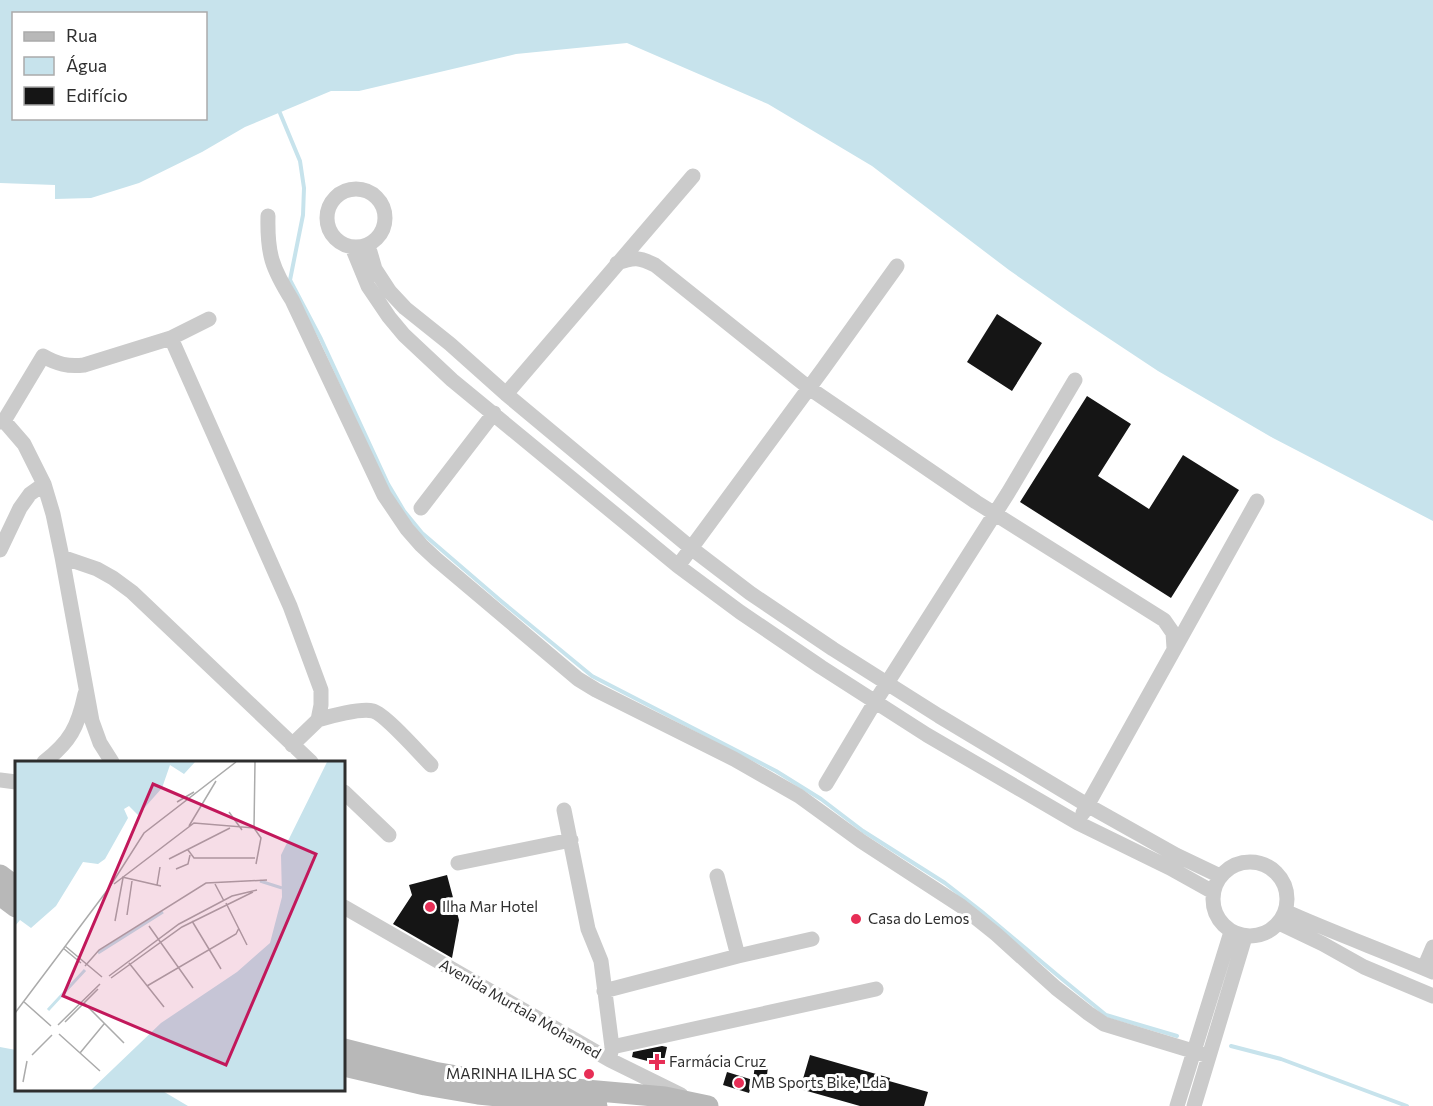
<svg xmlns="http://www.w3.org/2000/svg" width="1433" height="1106" font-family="Commissioner,sans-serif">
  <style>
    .water { fill: #c7e3ec; fill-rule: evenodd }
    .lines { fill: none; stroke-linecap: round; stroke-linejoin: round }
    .stream { stroke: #c7e3ec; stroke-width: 4 }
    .building { fill: #151515 }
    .street { stroke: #cbcbcb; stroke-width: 15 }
    .secondary { stroke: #b8b8b8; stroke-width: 21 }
    .poi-dot { fill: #e72e56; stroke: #fff; stroke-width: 2 }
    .labels { text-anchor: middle; stroke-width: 6; stroke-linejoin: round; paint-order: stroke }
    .poi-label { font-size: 15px; fill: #2e2e2e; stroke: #fff; text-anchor: start }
    .street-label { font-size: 15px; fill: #2e2e2e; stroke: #fff }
    .inset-river { fill: none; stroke: #c7e3ec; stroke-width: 3 }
    .inset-road { fill: none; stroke: #ababab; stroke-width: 1.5 }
    .view { fill: #c2185b; fill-opacity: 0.15; stroke: #c2185b; stroke-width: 3 }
    .inset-edge { fill: none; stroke: #2e2e2e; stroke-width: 3 }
  </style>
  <rect width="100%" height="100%" fill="#fff"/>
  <path class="water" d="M0,0h1433v521l-160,-83 -115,-67 -86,-57 -63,-44 -137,-104 -104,-62 -141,-61 -111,11 -157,37h-28l-86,36 -43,25 -63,31 -48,15 -36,1v-14l-55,-2zM14,14h192v104h-192z
    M0,1047l16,3v40h145l27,16h-188z"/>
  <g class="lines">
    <path class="stream" d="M280,113l20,48 4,27 -1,27 -13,65 31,59 67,145 16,27 18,22 79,68 91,75 184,95 45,28 42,32 82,52 36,28 81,68 44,36 71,21
      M1231,1046l50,13 126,47"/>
  </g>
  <path class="building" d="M997,314l45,29 -30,48 -45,-29z
    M1087,396l44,28 -33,52 51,33 34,-54 56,35 -68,108 -151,-96z
    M447,875l12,45 -7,38 -59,-34 19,-29 -3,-10z
    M662,1046l5,1 -4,18 -31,-8 1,-5z
    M810,1055l80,23 -1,3 39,11 -4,14h-64l-60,-17z
    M755,1065l13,2 -3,23 -13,-2z
    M727,1072l26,8 -4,13 -26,-8z"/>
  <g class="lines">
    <path class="street" d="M327 218a29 29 0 1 1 58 0a29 29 0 1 1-58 0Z
      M268,216c-1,38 4,52 24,84l92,195 23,34 14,16 15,14 142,120 18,11 138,69 65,37 62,45 100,65 35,28 60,54 32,25 16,11 105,32
      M368,245l7,24 15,23 15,16 45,36 56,50 185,154 59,45 83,56 106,67 148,89 89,50 44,21
      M352,247l16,39 21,31 15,18 48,45 226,186 62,46 81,55 106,68 151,88 92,45 43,24
      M617,263c17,-6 22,-6 38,2l154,123 167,114 188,118 9,13 1,15
      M171,338l119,268 31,84v15l-3,15 -26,25
      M506,394l187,-218
      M4,421l39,-65c14,8 25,11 41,9l87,-27 38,-19
      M0,422l4,-1 20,23 20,40 9,30 9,43 30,164 8,22 12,19
      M421,508l73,-95
      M0,550l20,-42 10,-14 14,-10
      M62,557l35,12 16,9 19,14 179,170
      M678,566l145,-197 74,-103
      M318,720c12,-4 43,-12 55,-9 12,3 47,43 58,54
      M44,762c26,-20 34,-35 41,-68
      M0,780l16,2
      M826,784l49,-82 133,-209 67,-113
      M344,792l45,43
      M564,810l24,119 13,32 11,86 -2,9
      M1083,813l174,-312
      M1213 899a37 37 0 1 1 74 0a37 37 0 1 1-74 0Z
      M458,863l113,-23
      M717,876l21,80
      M344,907l266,153 71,35
      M1285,911c49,22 99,40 148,61
      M1279,923l44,21 41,23 69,29
      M1424,968l9,-21
      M604,991l134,-35 74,-17
      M612,1047l264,-58
      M1177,1106l54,-174
      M1194,1106l51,-169"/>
    <path class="secondary" d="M0,875l16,12
      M0,895l16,12
      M344,1049l90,23 52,9 179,16 43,9
      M344,1066l81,19 53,9 119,12"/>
  </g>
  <g class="poi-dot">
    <circle cx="430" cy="907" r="6"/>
    <circle cx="856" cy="919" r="6"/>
    <path d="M654 1053h6v6h6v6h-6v6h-6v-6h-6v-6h6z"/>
    <circle cx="589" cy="1074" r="6"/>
    <circle cx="739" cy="1083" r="6"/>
  </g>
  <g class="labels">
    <g class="poi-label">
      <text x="442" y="912">Ilha Mar Hotel</text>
      <text x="868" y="924">Casa do Lemos</text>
      <text x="669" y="1067">Farmácia Cruz</text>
      <text x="577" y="1079" text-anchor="end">MARINHA ILHA SC</text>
      <text x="751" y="1088">MB Sports Bike, Lda</text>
    </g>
    <g class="street-label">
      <text transform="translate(520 1009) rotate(30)" y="5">Avenida Murtala Mohamed</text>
    </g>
  </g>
  <g transform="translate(15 761)">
    <rect width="330" height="330" fill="#fff"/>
    <path d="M0,1h180l-11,12 -14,-9 -8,23 -24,27 -9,-9 -5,3 4,9 -23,41 -7,5 -15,-2 -27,44 -25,22 -11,-8 -5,6zM312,1h18v328h-254l70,-67 76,-51 33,-29 12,-46 -1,-42z" fill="#c7e3ec"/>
    <path class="inset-river" d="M245,120l22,7M83,192l65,-41M33,249l37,-40"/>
    <path class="inset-road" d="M162,41l17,-10M214,51l13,18M174,65l27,-45M239,67l7,10 -5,26M173,89l6,8h61M154,98l61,-31M161,108l12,-5 2,-9M107,116l39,9M99,123l80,-61 60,5 1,-66M200,123l9,17M142,124l3,-18M211,142l21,42M112,154l5,-34M100,160l8,-43M177,160l29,48M134,165l44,62M50,185l37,31M48,187l18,15M114,202l35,44M70,205l14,-16 107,-67 61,-3M94,215l70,-52 53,-28 25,-6M96,217l71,-51 71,-35M132,225l89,-52 3,-6M8,240l28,25M69,242l40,40M0,252l94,-125 35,-55 92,-71M50,261l33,-33M43,264l42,-41M44,273l41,37M65,292l24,-29M17,294l20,-20M8,321l4,-21"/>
    <path class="view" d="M138,23l163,70 -90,211 -163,-69z"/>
    <rect width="330" height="330" class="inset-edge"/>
  </g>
  <rect x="12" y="12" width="195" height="108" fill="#ffffff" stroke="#ababab" stroke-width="1.5"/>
  <rect x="24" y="32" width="30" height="9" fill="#b8b8b8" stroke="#ababab" stroke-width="1.5"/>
  <text x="66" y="42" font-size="18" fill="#2e2e2e">Rua</text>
  <rect x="24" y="57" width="30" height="18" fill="#c7e3ec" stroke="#ababab" stroke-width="1.5"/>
  <text x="66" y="72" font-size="18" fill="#2e2e2e">Água</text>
  <rect x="24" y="87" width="30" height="18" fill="#151515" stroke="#ababab" stroke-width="1.5"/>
  <text x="66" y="102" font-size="18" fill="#2e2e2e">Edifício</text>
</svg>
